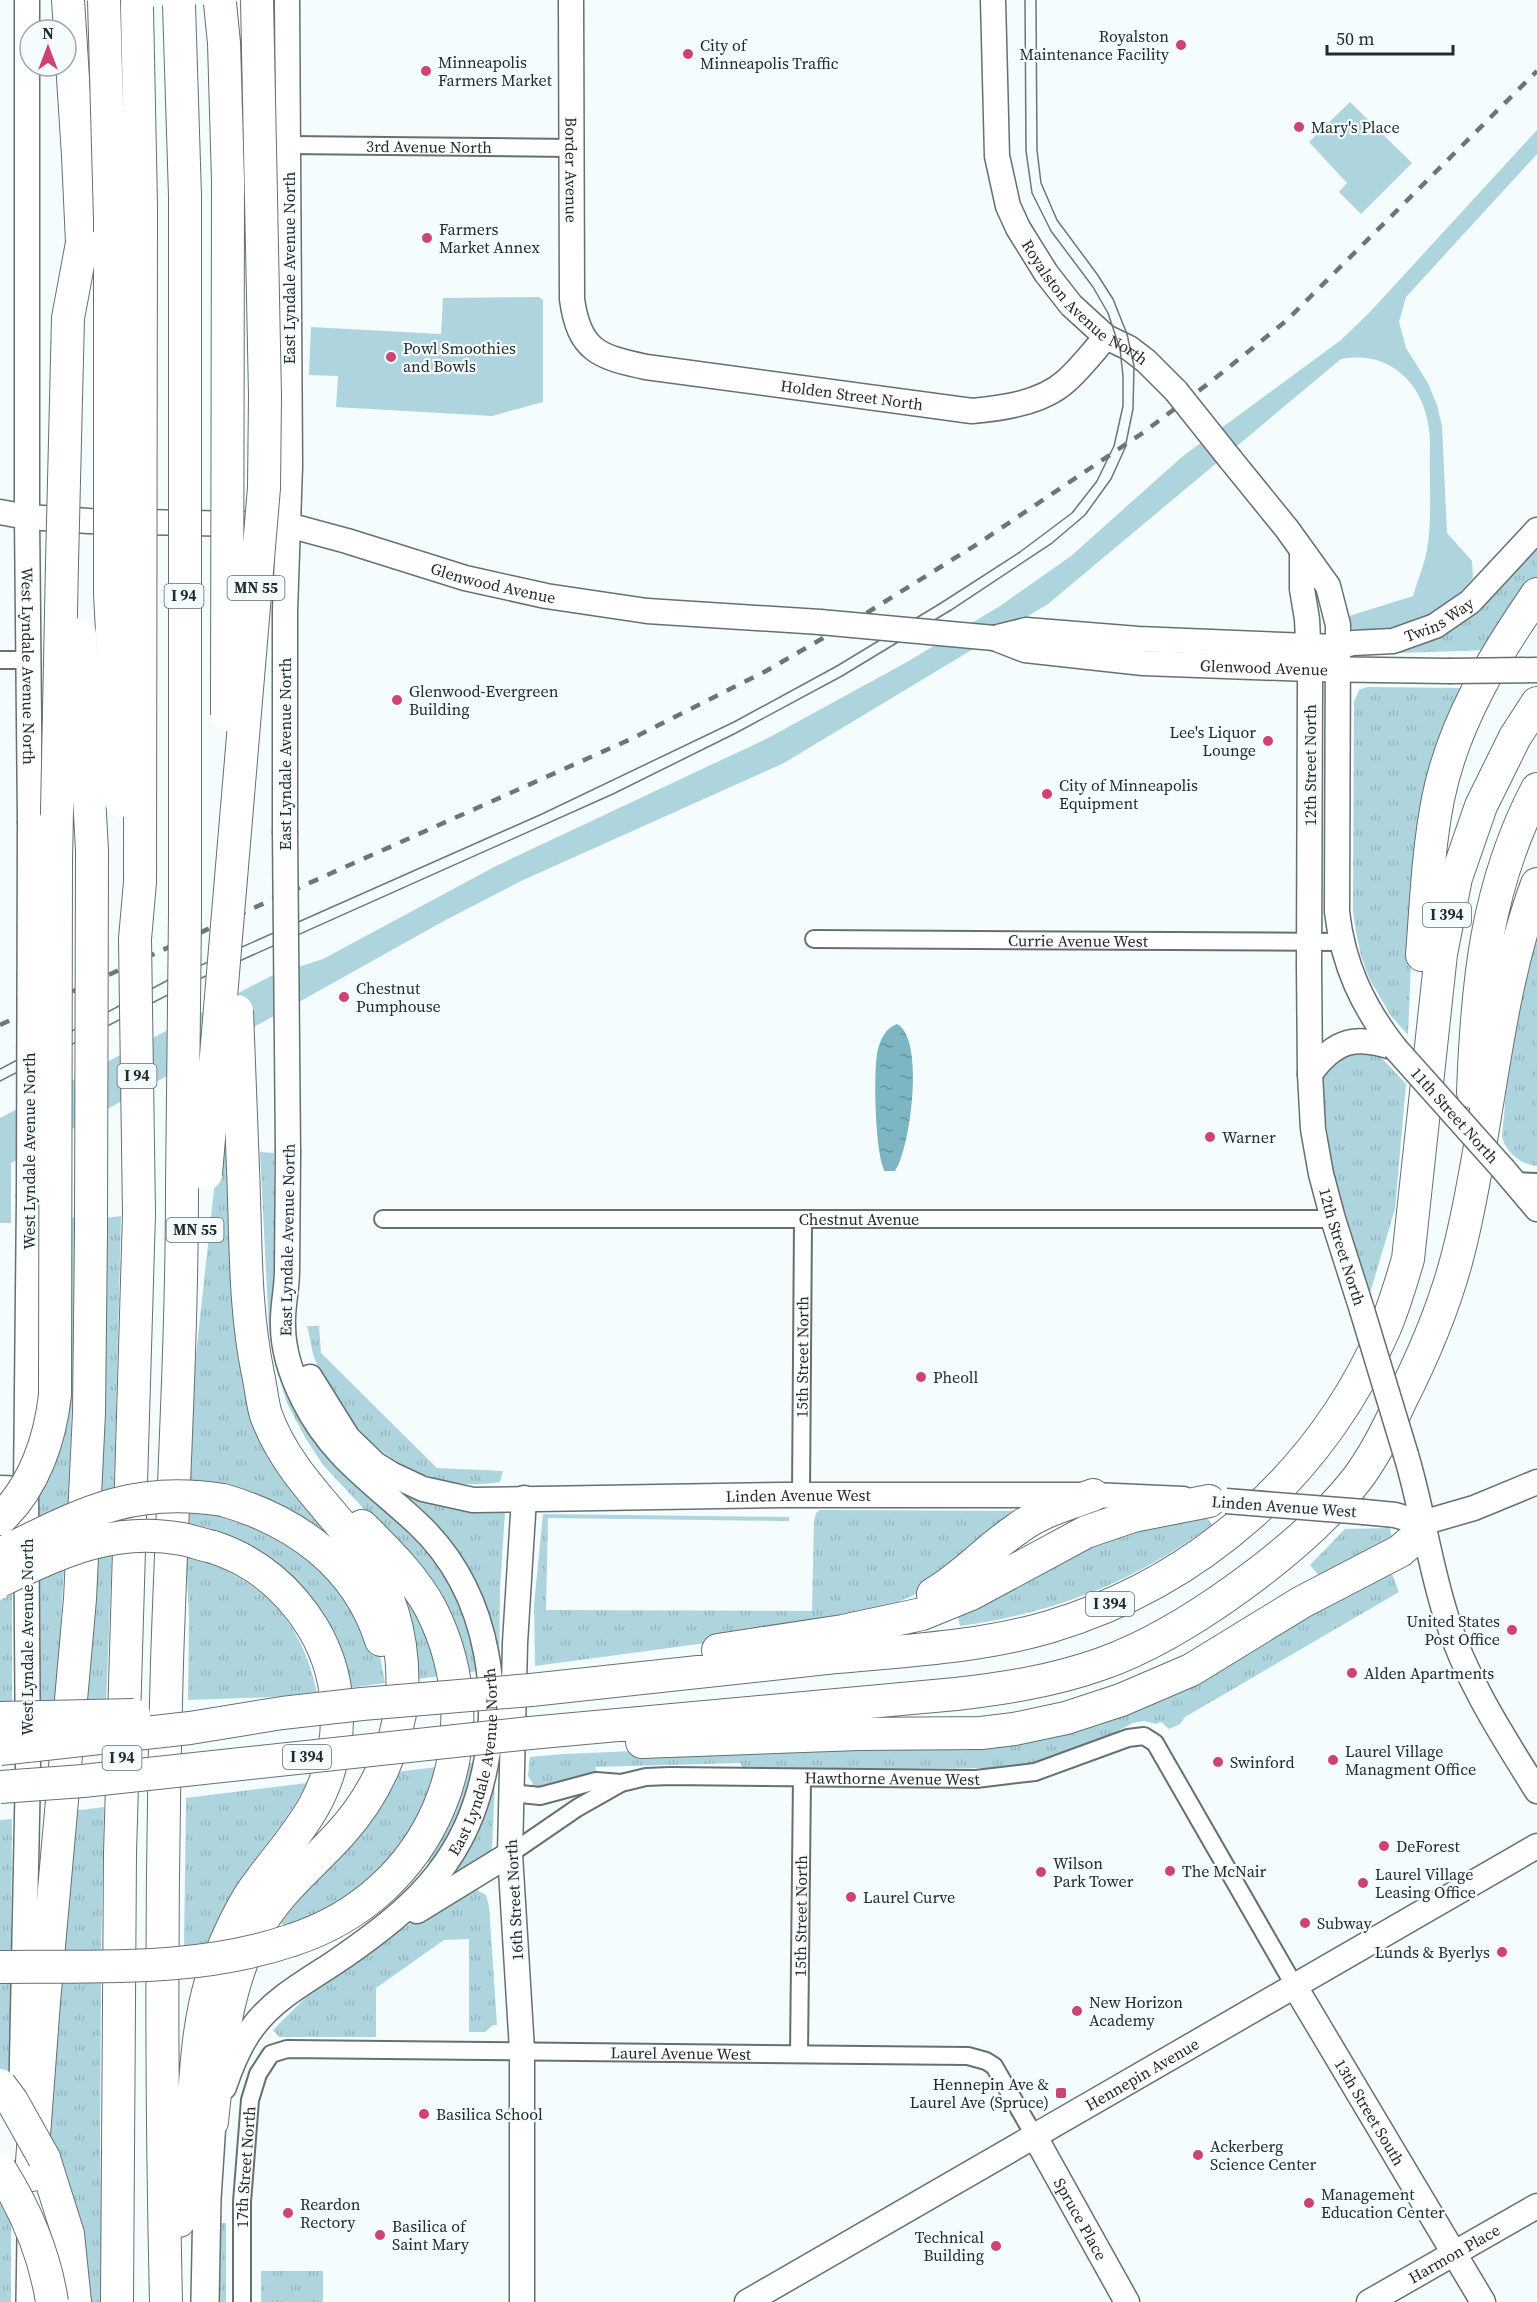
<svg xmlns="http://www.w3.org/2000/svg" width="1537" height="2302" font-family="'Source Serif 4',serif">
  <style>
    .grass { fill: url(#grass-tufts) }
    .park { fill: #aed5dd }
    .water { fill: url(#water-ripples) }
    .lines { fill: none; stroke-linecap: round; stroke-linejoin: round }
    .street-casing { stroke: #657073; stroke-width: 20 }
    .secondary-casing { stroke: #657073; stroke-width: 27 }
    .primary-casing { stroke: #657073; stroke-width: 30 }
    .highway-casing { stroke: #657073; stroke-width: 34 }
    .street { stroke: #fff; stroke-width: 16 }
    .secondary { stroke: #fff; stroke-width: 24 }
    .primary { stroke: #fff; stroke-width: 27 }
    .highway { stroke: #fff; stroke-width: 32 }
    .tram { stroke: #6f7576; stroke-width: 1.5 }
    .rail { stroke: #6f7576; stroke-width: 4.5; stroke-dasharray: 10 10; stroke-linecap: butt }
    .secondary-bridge-casing { stroke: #657073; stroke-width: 27; stroke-linecap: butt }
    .highway-bridge-casing { stroke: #657073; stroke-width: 34; stroke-linecap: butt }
    .secondary-bridge { stroke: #fff; stroke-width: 24 }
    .highway-bridge { stroke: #fff; stroke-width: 32 }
    .poi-dot { fill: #cf4274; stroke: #f4fcfe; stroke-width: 2 }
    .labels { text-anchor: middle; stroke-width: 4.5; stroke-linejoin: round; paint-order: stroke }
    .shield { fill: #f4fcfe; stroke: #63696a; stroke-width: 1.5 }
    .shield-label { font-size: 15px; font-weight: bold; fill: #252a2b }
    .poi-label { font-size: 16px; fill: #252a2b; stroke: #f4fcfe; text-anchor: start }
    .street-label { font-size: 16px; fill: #252a2b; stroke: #f4fcfe }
  </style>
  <defs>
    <pattern id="grass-tufts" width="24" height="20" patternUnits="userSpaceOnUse" patternTransform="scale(1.5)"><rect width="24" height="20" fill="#aed5dd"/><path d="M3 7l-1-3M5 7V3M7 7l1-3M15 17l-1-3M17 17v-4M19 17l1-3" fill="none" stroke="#96b7be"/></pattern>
    <pattern id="water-ripples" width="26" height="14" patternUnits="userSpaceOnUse" patternTransform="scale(1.5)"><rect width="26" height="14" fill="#7db6c2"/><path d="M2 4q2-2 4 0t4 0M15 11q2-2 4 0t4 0" fill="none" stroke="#66949e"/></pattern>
  </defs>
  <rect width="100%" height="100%" fill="#f4fcfe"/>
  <path class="grass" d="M1537,539v39l-35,50 -12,22 -91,3 41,-18z
    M1367,687l101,1 -55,226 -5,121 -17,-19 -22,-38 -8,-22 -5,-24 -3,-20 1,-210 5,-12z
    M1537,919v247c-15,-1 -31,-13 -35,-29l8,-88z
    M1358,1049l21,6 27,29 -11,125 -25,84 -34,-100 -13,-90 -1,-18 3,-12 7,-9z
    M218,1152h9c3,82 1,164 21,243l119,198 -179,-109 4,-92z
    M260,1152l14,1 1,159 3,33 178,243 24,83 -18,2 -82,-147 -57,-61 -17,-26 -19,-36 -12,-38 -6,-34z
    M121,1216l-7,275 -14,4 6,-277z
    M74,1217l-1,164 -5,128 -30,14 1,-38 28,-264z
    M307,1326h12l2,27 116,115 66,3 -3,11c-72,12 -132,-28 -167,-88 -7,-11 -14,-24 -19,-37 -3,-10 -4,-21 -7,-31z
    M390,1482l114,26 1,4 -5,78 -1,79 -11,-42z
    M188,1504l34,5 107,59 50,83 6,32 -45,6 -13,-48 -140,-115z
    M820,1510l205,1 -104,81 -35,15 -60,20 -291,39 -1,-61 9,-91 246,3v4l-241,-3 -2,92 266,1 2,-90 2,-8z
    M1187,1519h21l4,6c-78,57 -157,88 -252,101l-4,-18 148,-73z
    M1390,1528l3,16 -72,34 -11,-13 35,-36z
    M112,1553l-6,151 -24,1 14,-148z
    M186,1555c74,24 113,59 131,137l-44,5 -85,3 1,-84z
    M385,1560l19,22 43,93 -36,5z
    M64,1569l-8,137 -18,1v-126z
    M1392,1574l7,18 -214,125 -5,7 -11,5 -8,-7 -5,2 -12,-3 -11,2 -49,25 -47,15 -25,3 -23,2 -247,1 -1,-6 -146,4 3,7 -56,15 -11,-3 2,-2 -5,-8 2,-19 33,-3 287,-12 103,6 345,-129 66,-34z
    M12,1594v114h-12v-108z
    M478,1762l-7,29 -37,76 -8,-6 38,-97z
    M444,1766l-11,38 -54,75 -85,48 -23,-6 118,-148z
    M491,1777l4,1 -3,73 -3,5 -46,31z
    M307,1783c-16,32 -38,56 -58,85 -17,26 -31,53 -45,81l-20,2 2,-153z
    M104,1807l-3,148 -43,2 15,-146z
    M12,1819l-1,138h-11v-137z
    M465,1887l8,1 13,7 3,11 8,119h-4l-8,7h-16v-93l-25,1 -68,48v49h-97l-6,-7 32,-32 -2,-3z
    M0,1977h12l-1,107 -11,-15z
    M58,1977h43l-1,159 2,166h-18l-36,-157z
    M0,2193l11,21v88h-11z
    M221,2223h5v79h-9v-6l3,-2z
    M261,2271h62v31h-62z"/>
  <path class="park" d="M1350,102l62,61 -51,51 -22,-22 8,-9 -38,-41z
    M1537,130v24l-131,143 -7,25 7,26 22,35 9,22 5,21 5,107 25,28 1,17 -17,20 -30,20 -35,13 -39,-2 -6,-12 67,-21c5,-17 13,-35 15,-53 3,-22 2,-46 2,-68 -1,-15 1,-31 -1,-46 -6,-47 -40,-79 -88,-70l-293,245 -264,159 -263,118 -79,41 -431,241v60h-11v-105l271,-142 52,-17 173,-93 272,-128 139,-76 93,-56 71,-50 112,-100 158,-116 29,-28z
    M539,297l4,3v102l-51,14 -156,-9 2,-31 -29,-1 2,-48 130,7 2,-36z"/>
  <path class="water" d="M897,1024c28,14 14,124 -2,147h-10c-10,-15 -12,-104 -7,-122 3,-11 8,-21 19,-25z"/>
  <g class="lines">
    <defs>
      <g id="street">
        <path id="s1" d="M288,145l283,3"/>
        <path d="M0,660h29"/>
        <path id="s2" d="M814,939l527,3"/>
        <path d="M1514,1181l23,1"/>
        <path id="s3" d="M383,1219h950"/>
        <path id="s4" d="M801,1495l2,-274"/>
        <path id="s5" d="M511,1793l29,3 56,-15 25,2 25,-6 24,-1 306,3 59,-7 93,-34 16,-2 11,7 139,242"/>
        <path d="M510,1854l67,-46 44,-25"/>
        <path id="s6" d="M799,2054l3,-276"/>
        <path id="s7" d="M242,2302v-100l8,-102 8,-26 13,-20 16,-5 681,7 18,5 8,5 40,69"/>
      </g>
      <g id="secondary">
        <path id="s8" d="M27,0v517l3,304"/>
        <path id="s9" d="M571,0l1,299c7,52 27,58 74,68l326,44c31,-3 69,-8 93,-29 15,-13 28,-30 41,-45"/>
        <path id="s10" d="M993,0l4,156 11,50 10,22 28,45 25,32 35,32 23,11 17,13 30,30"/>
        <path d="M1231,460l56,69 41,57 10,39 -1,287c6,53 26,95 58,136"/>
        <path id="s11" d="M0,512l27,5 62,4 199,4 59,16 118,37 81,18 101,15 173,11"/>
        <path id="s12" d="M1302,551v38l5,30 3,63 -1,284 1,108 3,55 8,45 12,45 29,91"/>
        <path id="s13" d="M994,638l32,-8 112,9 171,7 29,1 15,-4 40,-2 42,-15 35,-24 67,-72"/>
        <path id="s14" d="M994,638l31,12 118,13 166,6 140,2"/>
        <path d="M285,831v-220l5,-145 -3,-466"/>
        <path d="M1310,1074c25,-35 46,-39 85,-26"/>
        <path d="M1504,1170l33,39"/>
        <path id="s15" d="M310,1377l38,61 27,26 16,10 32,15 50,11 310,-5h310l90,4"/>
        <path d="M1406,1455c16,53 23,108 40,161 20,64 56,119 91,175"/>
        <path d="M0,1488l26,1"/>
        <path d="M1364,1512l31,3 27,8"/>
        <path d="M1422,1523l52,-15 63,-26"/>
        <path d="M417,1911l93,-57"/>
        <path id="s16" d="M1294,1985l189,317"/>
        <path id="s17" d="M224,2087c7,-21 15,-42 29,-60 19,-26 50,-44 78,-62 64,-43 120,-86 145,-163 31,-94 16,-209 -59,-279 -44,-41 -85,-66 -113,-122 -11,-22 -21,-50 -21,-75 -1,-18 4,-37 4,-55 0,-39 1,-78 1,-118"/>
        <path d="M22,2120l-1,-10 7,-341 -2,-280 3,-292"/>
        <path id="s18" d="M1034,2135l93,167"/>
        <path d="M522,2302v-252l-12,-196 5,-211 9,-145"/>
        <path id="s19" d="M747,2302l790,-456"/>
        <path id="s20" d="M1369,2302l168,-96"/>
      </g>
      <path id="primary" d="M30,2302l1,-63
        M205,2302l2,-103 5,-77"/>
      <path id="highway" d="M68,0l10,156 4,87
        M1422,955c4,-52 6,-105 16,-156 15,-75 56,-143 99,-205
        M1473,1092c4,-109 13,-205 64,-303
        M223,1500c73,21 134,65 158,140
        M933,1594c31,-18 54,-45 84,-65 22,-17 50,-25 76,-34
        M718,1650l125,-19 79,-17 49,-20 115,-62 47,-16 76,-15
        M531,1690c96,-10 191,-20 286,-31 77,-8 157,-10 232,-32 151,-45 272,-153 335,-297 10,-23 17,-47 24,-71l33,-305 15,-76 25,-72 34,-69 22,-34
        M530,1733l426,-39c50,-6 97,-13 145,-30 83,-29 202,-116 256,-185 18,-24 31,-50 43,-77 27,-53 49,-106 62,-164 28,-118 33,-240 75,-354
        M642,1742l217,-8 122,-1 33,-4 52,-11 55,-18 70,-30 111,-68 98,-51 14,-12 8,-16
        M292,1940c140,-45 206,-199 139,-331 -17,-32 -44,-58 -69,-83
        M212,2122c6,-61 14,-139 45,-193 23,-40 53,-62 83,-95 34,-37 58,-87 62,-137 3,-52 -9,-102 -39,-145 -34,-45 -77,-82 -97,-137 -4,-13 -5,-28 -8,-41 -14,-67 -12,-137 -15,-205
        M44,2158l24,76 7,68
        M31,2175l13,-173 36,-403 9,-186 2,-182
        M179,2221c4,-26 8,-51 11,-77 6,-55 5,-112 22,-166 10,-29 22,-57 38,-83 20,-30 46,-57 64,-89 30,-55 32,-123 -1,-178 -23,-38 -57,-67 -100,-81
        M117,2302l3,-449 19,-639
        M166,2302c-5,-213 -5,-426 1,-639 5,-158 15,-317 15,-476"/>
    </defs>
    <use href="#street" class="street-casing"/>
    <use href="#secondary" class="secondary-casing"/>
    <use href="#primary" class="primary-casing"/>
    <use href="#highway" class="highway-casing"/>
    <use href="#street" class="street"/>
    <use href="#secondary" class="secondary"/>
    <use href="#primary" class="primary"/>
    <use href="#highway" class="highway"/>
    <path class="tram" d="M0,1069l172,-91 370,-164 192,-92 103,-56 104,-63 79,-51 52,-39 25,-32 17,-35 9,-40v-30l-3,-27 -12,-36 -15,-26 -42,-56 -19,-38 -6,-42 -1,-151
      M0,1081l197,-101 416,-186 123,-61 106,-57 109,-66 101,-67 33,-28 26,-36 14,-31 8,-39 1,-43 -7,-32 -14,-35 -16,-25 -40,-54 -16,-37 -4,-33 -1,-150"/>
    <path class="rail" d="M0,1025l258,-119 373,-167 135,-68 99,-57 114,-71 165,-111 69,-52 73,-59 251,-250"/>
    <defs>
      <g id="secondary-bridge">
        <path d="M1176,391l55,69"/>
        <path d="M820,622l174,16"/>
        <path d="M1449,671l88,-1"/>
        <path d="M285,831l3,322"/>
        <path id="s21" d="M1395,1048l109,122"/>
        <path d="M29,1197l1,-376"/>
        <path d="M1362,1310l44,145"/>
        <path d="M1226,1501l138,11"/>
      </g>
      <path id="highway-bridge" d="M104,0l6,220v374l11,207
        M220,3l4,40 4,138 -1,534
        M179,5l6,191v717l-3,274
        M137,7l4,200 -1,675 -5,57 4,275
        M80,634l12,216 -1,381
        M237,1011l6,158
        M206,1174l58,-686 1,-92 -8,-396
        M0,1519c34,-32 50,-79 55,-124l1,-534 6,-298 6,-245 14,-75
        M0,1554c80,-39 130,-69 223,-54
        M0,1581c60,-29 113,-55 182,-42 10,2 21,6 31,8
        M0,1718l134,-3
        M0,1749l190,-21 92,-15 80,-9 169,-14
        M0,1787l83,-6 447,-48
        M0,1967c97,-1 199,5 292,-27
        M0,2085l12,16 32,57
        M0,2169c25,40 45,86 52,133"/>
    </defs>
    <use href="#secondary-bridge" class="secondary-bridge-casing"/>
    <use href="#highway-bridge" class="highway-bridge-casing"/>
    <use href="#secondary-bridge" class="secondary-bridge"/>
    <use href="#highway-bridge" class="highway-bridge"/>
  </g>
  <g class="poi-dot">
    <circle cx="1181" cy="45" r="6"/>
    <circle cx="688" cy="54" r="6"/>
    <circle cx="426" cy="71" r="6"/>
    <circle cx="1299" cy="127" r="6"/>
    <circle cx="427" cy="238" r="6"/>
    <circle cx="391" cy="357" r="6"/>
    <circle cx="397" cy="700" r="6"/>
    <circle cx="1268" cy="741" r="6"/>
    <circle cx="1047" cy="794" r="6"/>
    <circle cx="344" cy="997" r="6"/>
    <circle cx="1210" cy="1137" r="6"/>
    <circle cx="921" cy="1377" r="6"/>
    <circle cx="1512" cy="1630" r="6"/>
    <circle cx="1352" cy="1673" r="6"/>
    <circle cx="1333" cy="1760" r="6"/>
    <circle cx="1218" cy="1762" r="6"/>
    <circle cx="1384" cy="1846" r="6"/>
    <circle cx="1170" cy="1871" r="6"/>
    <circle cx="1041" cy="1872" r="6"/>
    <circle cx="1363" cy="1883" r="6"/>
    <circle cx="851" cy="1897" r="6"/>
    <circle cx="1305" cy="1923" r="6"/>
    <circle cx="1502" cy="1952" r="6"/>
    <circle cx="1077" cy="2011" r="6"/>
    <rect x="1055" y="2087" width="12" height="12" rx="3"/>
    <circle cx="424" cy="2114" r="6"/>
    <circle cx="1198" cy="2155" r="6"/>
    <circle cx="1309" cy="2203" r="6"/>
    <circle cx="288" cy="2213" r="6"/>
    <circle cx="380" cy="2235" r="6"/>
    <circle cx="996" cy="2246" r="6"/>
  </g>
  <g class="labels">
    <g class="shield">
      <rect x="227.5" y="576" width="57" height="24" rx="4.5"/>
      <rect x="164.5" y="584" width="39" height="24" rx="4.5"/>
      <rect x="1423" y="903" width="48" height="24" rx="4.5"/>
      <rect x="117.5" y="1064" width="39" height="24" rx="4.5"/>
      <rect x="166.5" y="1218" width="57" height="24" rx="4.5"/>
      <rect x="1086" y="1592" width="48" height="24" rx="4.5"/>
      <rect x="283" y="1745" width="48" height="24" rx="4.5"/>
      <rect x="102.5" y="1746" width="39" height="24" rx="4.5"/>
    </g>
    <g class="shield-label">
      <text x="256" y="593">MN 55</text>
      <text x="184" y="601">I 94</text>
      <text x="1447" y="920">I 394</text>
      <text x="137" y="1081">I 94</text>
      <text x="195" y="1235">MN 55</text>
      <text x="1110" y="1609">I 394</text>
      <text x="307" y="1762">I 394</text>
      <text x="122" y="1763">I 94</text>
    </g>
    <g class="poi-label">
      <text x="1169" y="42" text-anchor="end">Royalston<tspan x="1169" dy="18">Maintenance Facility</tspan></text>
      <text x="700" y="51">City of<tspan x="700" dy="18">Minneapolis Traffic</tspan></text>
      <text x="438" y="68">Minneapolis<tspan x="438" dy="18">Farmers Market</tspan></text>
      <text x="1311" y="133">Mary's Place</text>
      <text x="439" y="235">Farmers<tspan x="439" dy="18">Market Annex</tspan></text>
      <text x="403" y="354">Powl Smoothies<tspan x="403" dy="18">and Bowls</tspan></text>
      <text x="409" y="697">Glenwood-Evergreen<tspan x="409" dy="18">Building</tspan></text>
      <text x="1256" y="738" text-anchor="end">Lee's Liquor<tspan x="1256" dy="18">Lounge</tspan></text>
      <text x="1059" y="791">City of Minneapolis<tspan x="1059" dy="18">Equipment</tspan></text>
      <text x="356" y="994">Chestnut<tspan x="356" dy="18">Pumphouse</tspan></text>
      <text x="1222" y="1143">Warner</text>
      <text x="933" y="1383">Pheoll</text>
      <text x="1500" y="1627" text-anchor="end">United States<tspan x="1500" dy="18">Post Office</tspan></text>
      <text x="1364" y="1679">Alden Apartments</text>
      <text x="1345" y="1757">Laurel Village<tspan x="1345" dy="18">Managment Office</tspan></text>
      <text x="1230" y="1768">Swinford</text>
      <text x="1396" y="1852">DeForest</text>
      <text x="1053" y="1869">Wilson<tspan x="1053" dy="18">Park Tower</tspan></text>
      <text x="1182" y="1877">The McNair</text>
      <text x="1375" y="1880">Laurel Village<tspan x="1375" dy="18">Leasing Office</tspan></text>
      <text x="863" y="1903">Laurel Curve</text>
      <text x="1317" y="1929">Subway</text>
      <text x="1490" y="1958" text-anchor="end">Lunds &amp; Byerlys</text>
      <text x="1089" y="2008">New Horizon<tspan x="1089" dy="18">Academy</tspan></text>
      <text x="1049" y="2090" text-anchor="end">Hennepin Ave &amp;<tspan x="1049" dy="18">Laurel Ave (Spruce)</tspan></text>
      <text x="436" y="2120">Basilica School</text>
      <text x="1210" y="2152">Ackerberg<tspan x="1210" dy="18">Science Center</tspan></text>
      <text x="1321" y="2200">Management<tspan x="1321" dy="18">Education Center</tspan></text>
      <text x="300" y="2210">Reardon<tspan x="300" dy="18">Rectory</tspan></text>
      <text x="392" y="2232">Basilica of<tspan x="392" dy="18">Saint Mary</tspan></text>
      <text x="984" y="2243" text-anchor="end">Technical<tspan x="984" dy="18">Building</tspan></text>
    </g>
    <g class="street-label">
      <text dy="6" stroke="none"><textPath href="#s1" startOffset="141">3rd Avenue North</textPath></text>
      <text dy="6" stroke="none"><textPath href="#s9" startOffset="170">Border Avenue</textPath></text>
      <text transform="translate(289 268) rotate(-90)" y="6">East Lyndale Avenue North</text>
      <text dy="6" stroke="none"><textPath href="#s10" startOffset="333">Royalston Avenue North</textPath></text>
      <text dy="6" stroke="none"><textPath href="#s9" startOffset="618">Holden Street North</textPath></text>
      <text dy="6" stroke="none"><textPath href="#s11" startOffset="502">Glenwood Avenue</textPath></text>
      <text dy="6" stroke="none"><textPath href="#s13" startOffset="452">Twins Way</textPath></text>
      <text dy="6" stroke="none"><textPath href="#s8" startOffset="666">West Lyndale Avenue North</textPath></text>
      <text dy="6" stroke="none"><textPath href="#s14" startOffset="273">Glenwood Avenue</textPath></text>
      <text transform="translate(285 754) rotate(-90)" y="6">East Lyndale Avenue North</text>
      <text transform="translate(1310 765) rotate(-90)" y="6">12th Street North</text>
      <text dy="6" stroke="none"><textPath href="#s2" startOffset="264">Currie Avenue West</textPath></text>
      <text dy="6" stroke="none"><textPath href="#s21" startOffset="90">11th Street North</textPath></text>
      <text transform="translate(29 1151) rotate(-90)" y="6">West Lyndale Avenue North</text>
      <text dy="6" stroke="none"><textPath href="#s3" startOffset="476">Chestnut Avenue</textPath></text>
      <text transform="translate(287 1240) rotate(-89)" y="6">East Lyndale Avenue North</text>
      <text dy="6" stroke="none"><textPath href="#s12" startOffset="700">12th Street North</textPath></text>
      <text dy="6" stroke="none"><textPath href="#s4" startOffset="138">15th Street North</textPath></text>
      <text dy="6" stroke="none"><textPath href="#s15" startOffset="540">Linden Avenue West</textPath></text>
      <text transform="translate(1284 1506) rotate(4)" y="6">Linden Avenue West</text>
      <text transform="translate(27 1637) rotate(-90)" y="6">West Lyndale Avenue North</text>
      <text dy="6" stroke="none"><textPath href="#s17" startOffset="429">East Lyndale Avenue North</textPath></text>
      <text dy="6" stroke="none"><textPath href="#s5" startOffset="384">Hawthorne Avenue West</textPath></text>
      <text transform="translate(514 1900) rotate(-93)" y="6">16th Street North</text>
      <text dy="6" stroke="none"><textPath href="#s6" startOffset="138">15th Street North</textPath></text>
      <text dy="6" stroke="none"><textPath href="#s7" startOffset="664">Laurel Avenue West</textPath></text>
      <text dy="6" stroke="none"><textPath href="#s19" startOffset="456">Hennepin Avenue</textPath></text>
      <text dy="6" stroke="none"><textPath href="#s16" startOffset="148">13th Street South</textPath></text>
      <text dy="6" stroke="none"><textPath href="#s7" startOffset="135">17th Street North</textPath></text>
      <text dy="6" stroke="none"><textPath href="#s18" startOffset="96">Spruce Place</textPath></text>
      <text dy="6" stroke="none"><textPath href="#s20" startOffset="98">Harmon Place</textPath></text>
    </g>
  </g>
  <g transform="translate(48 48)"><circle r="28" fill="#f4fcfe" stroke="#a1a8aa" stroke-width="1.5"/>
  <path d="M0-4.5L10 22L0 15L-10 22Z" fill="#cf4274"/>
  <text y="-9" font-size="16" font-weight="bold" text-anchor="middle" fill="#252a2b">N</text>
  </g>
  <path d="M1327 45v9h126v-9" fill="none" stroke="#252a2b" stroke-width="3"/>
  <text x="1336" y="45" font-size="18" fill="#252a2b" stroke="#f4fcfe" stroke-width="4.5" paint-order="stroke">50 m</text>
</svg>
